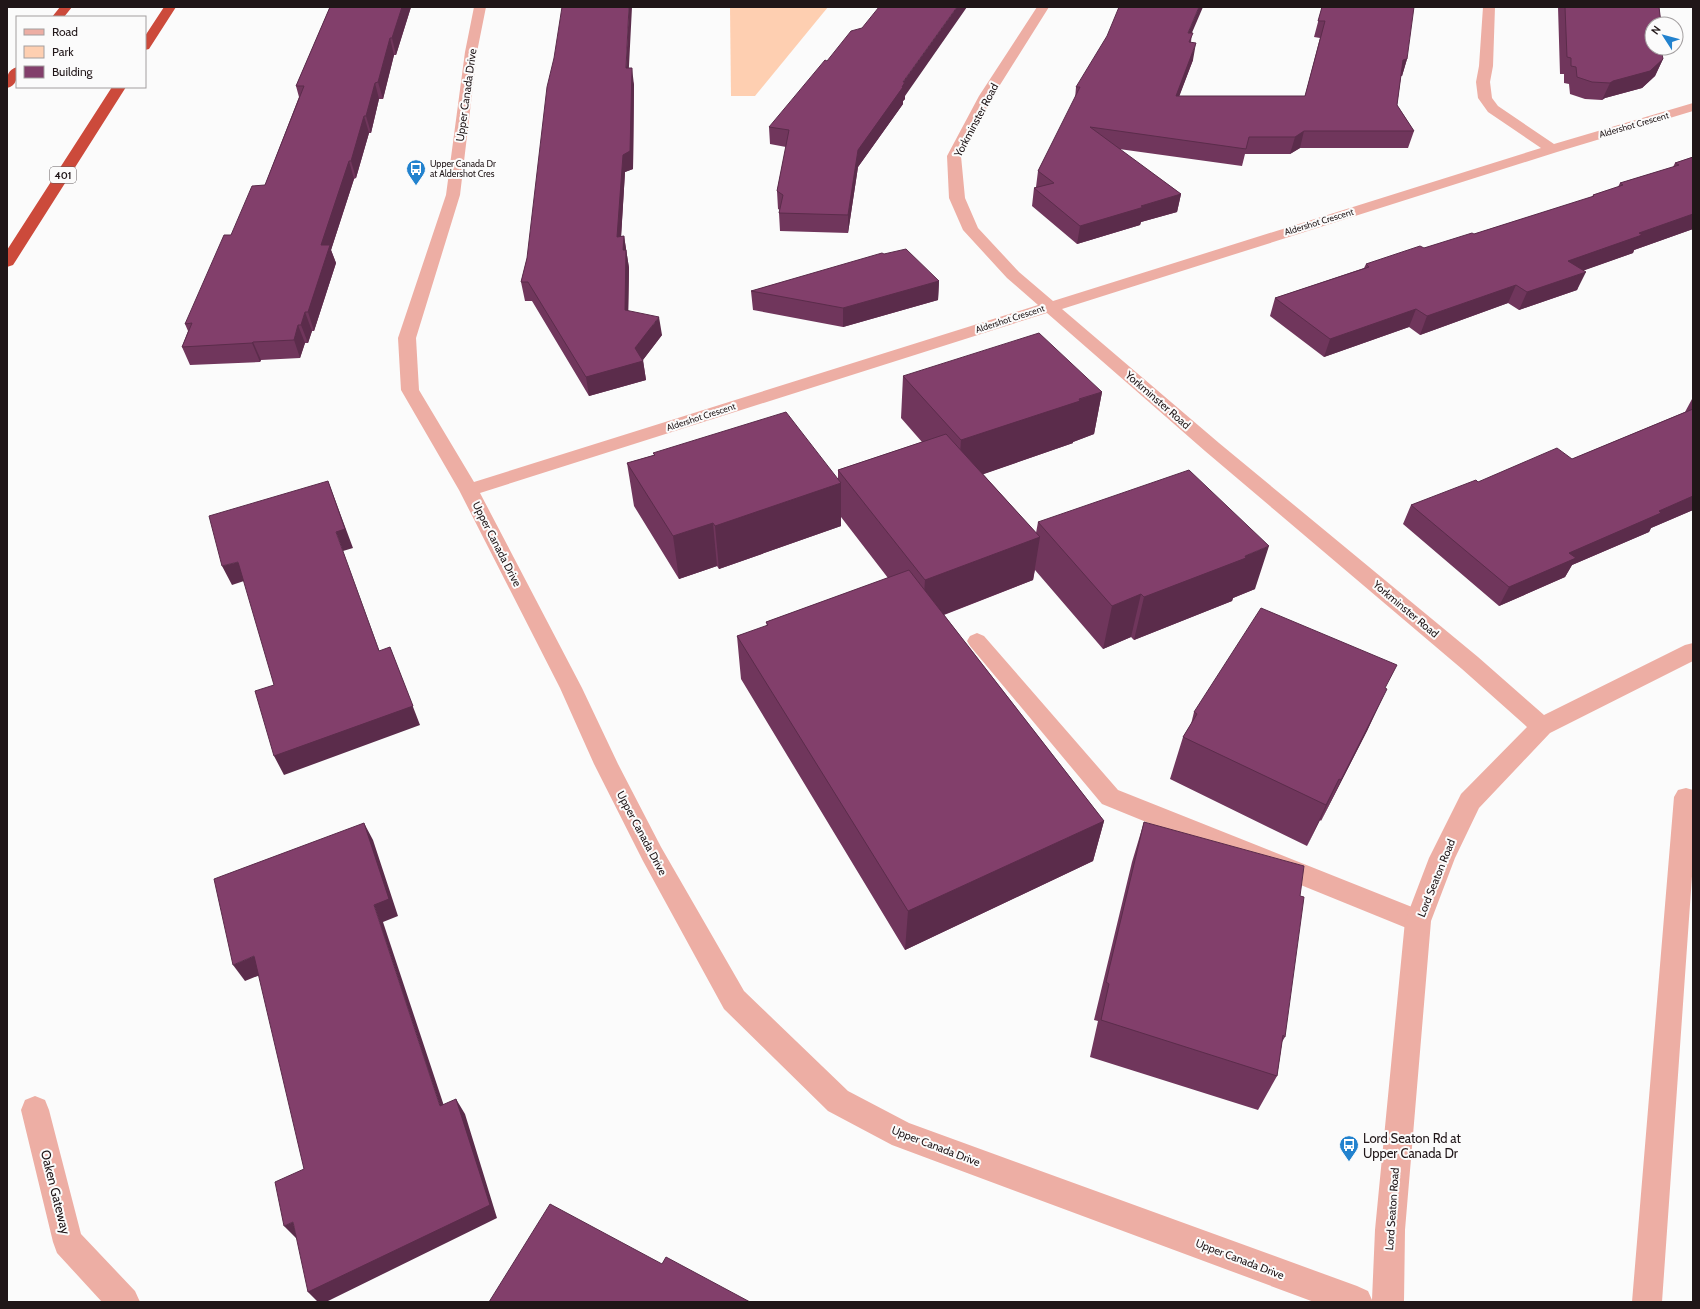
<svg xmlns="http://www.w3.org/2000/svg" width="1700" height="1309" font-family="Cabin,sans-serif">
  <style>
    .green { fill: #fecfb1 }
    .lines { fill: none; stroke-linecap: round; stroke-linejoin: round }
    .service { fill: #edaea4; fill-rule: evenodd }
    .minor { fill: #edaea4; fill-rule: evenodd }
    .motorway { fill: #cc4a3b; fill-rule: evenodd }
    .wall { fill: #70365c }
    .shaded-wall { fill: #5b2c4b }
    .building { fill: #823f6b; stroke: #5b2c4b }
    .labels { text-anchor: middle; stroke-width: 4; stroke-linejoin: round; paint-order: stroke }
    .far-street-label { font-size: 9px; fill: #201618; stroke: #fbfbfb }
    .far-poi-label { font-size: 9px; fill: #201618; stroke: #fbfbfb; text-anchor: start }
    .shield { fill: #fbfbfb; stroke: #625b5c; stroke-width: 1 }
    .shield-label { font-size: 10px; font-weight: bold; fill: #201618 }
    .street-label { font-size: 11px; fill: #201618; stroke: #fbfbfb }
    .near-poi-label { font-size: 13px; fill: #201618; stroke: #fbfbfb; text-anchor: start }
    .near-street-label { font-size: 13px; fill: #201618; stroke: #fbfbfb }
  </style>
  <rect width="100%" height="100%" fill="#fbfbfb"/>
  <path class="green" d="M730,7h98l-73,89h-24z"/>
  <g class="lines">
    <path class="service" d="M977,633l7,3 134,154 309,123 3,8 -3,8 -9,3 -9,-3 -307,-125 -132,-158 -3,-5 3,-5z
      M1686,788l7,2v72l-31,440h-30l42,-505 4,-7z"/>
    <path class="minor" d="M474,7h12l-9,45 -17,143 -44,143 3,52 55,92 564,-177 -31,-27 -44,-48 -14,-32 -2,-42 32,-60 58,-89h12l-56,89 -32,60 4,42 13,30 41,44 34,29 488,-153 -53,-36 -10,-14 -2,-16 3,-16 4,-59h12l-2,59 -3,16 2,16 6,8 56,38 139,-41v8l-136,41 -495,157 157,134 259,214 66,58 141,-70 8,-2v18l-143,72 -71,75 -24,50 -24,63 -26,309 -1,72h-90l-422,-157 -64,-34 -104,-102 -81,-148 -49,-97 -34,-76 -101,-198 -58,-100 -3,-52 48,-143 19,-143zM1047,313l158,138 257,218 65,58 -66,67 -32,64 -24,63 -30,309 -3,70 -4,-9 -11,-5 -448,-163 -61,-32 -104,-100 -83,-144 -43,-83 -36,-76 -102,-195z
      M35,1096l10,4 4,10 32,124 54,57 5,11h-38l-45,-49 -4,-11 -32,-132 4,-10z"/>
    <path class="motorway" d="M60,7h12l-8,10h-12z
      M164,7h12l-27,42 -4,1v-14z
      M17,67c0,9 1,18 -10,21 0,-9 -1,-18 10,-21z
      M112,87h14l-111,175 -2,3 -6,2v-17z"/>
  </g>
  <path class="wall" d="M330,7h81l-15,48h-2l-11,44h-4l-8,34h-2l-13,45 -2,1 -23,71 5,13 -22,68h-2l-4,12h-3l-5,15 -39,2 -1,2 -70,3 -8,-18 6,-16 -3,-7 46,-89 34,-50 34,-88 -3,-11z
    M1322,7l85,52 -5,17h-1l-4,29 17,26 -6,17h-108l-10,6h-45l-3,12 -123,-17 62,45 -4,18 -36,10 -1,3 -63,19 -45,-38 2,-18 2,-1 2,-16 37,-72 1,-12 116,-54 -1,9 2,18 -14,36h126l15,-58 -6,-1z
    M1558,7h101l2,16v1h-9l11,35 -8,17 -13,12 -37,10 -3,2 -17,-1 -15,-5 -1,-10 -5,-1v-9h-4z
    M629,68l5,17 -1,84 -8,3 -4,64h3l5,32 -1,43 34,24 -19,25 3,20 -57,16 -57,-95h-7l-4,-19 6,-24z
    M905,96v3l-2,2v3l-45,63 -10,66 -68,-2 -1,-18 1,-3 -2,-1 -1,-18 9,-44 -16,-3 -1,-17z
    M1693,157v72l-59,21 -1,3 -49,17 -7,20 -58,20 -11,-7 -88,32 -11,-8 -85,30 -54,-41 5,-18 89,-30 2,-4 108,-30 118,-37 1,-2 25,-8 2,-4 53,-16 2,-4z
    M884,254l55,27 -1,19 -95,27 -90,-17 -2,-19z
    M903,376l199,16 -8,42 -21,8v1l-90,31 53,59 2,-11 217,67 -22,9 -1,3 -98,39 -3,-3 -28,12 -68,-79 -2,10 -89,35 160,206 -11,40 -188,89 -164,-271 -4,-43 30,-10 -1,-4 122,-44 -47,-61v9l-122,43 -2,-3 -38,13 -45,-73 -7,-43 27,-8 -1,-2 185,26v-9l84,-28 -21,-24z
    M1692,399h1v111l-42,18 -2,4 -77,33 -7,12 -66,29 -96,-82 8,-19 67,-23 94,-23 113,-47z
    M1386,689l-19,42 -46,90 -1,-1 -13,26 -137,-67 13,-42 8,-13 3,-12z
    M1144,822l156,74 -15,141 -3,5 -5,34 -19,34 -168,-53 8,-36 -4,-1 38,-158z"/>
  <path class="shaded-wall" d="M402,7h9l-15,48 -4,-17z
    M629,7h3l-4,78 -2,-17z
    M957,7h10l-62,89v3l-2,2v3l-45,63 -10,66v-18l10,-65 45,-68z
    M1199,7h4l-18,42 3,-16z
    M390,38l4,17 -11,44 -5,-17z
    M1196,43l-3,17 -20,53 3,-17z
    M1407,59l-5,17 -4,1 5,-17z
    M1663,59l-8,17 -13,12 -37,10 -3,2 8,-17 3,-2z
    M632,68l2,17 -1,84 -8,3 -5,83 -3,-18 6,-82z
    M375,83l4,16 -8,34 -5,-17z
    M364,116l5,17 -13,45 -5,-17z
    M1304,131l-4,17 -10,6 5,-17z
    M349,161l5,18 -23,71 5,13 -22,68 -6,-19 13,-67z
    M1181,194l-4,18 -36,10 -1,3 -63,19 3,-18 61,-20z
    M1693,214v15l-59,21 -1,3 -73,26 8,-18 71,-28z
    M624,236l5,32 -1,61 -3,-19 -2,-60z
    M1586,272l-9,18 -58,20 8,-18z
    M939,281l-1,19 -95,27v-19z
    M1516,285l-8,18 -88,32 7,-19z
    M1416,309l-7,18 -85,30 6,-18z
    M305,312l7,19 -4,12 -7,-18z
    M659,317l3,18 -20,26h1l3,19 -57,16 -3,-19 49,-29z
    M298,325l7,18 -5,15 -6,-18z
    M253,342l8,18 -1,2 -8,-19z
    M1102,392l-8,42 -21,8v1l-115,40 3,-43z
    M328,481l25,67 -10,3 43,118 -7,-18 -43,-119z
    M841,483v43l-122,43 -4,-43z
    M1693,496v14l-42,18 -2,4 -77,33 -7,12 -66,29 10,-19 60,-34 90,-42z
    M713,523l4,43 -38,13 -6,-43z
    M1040,537l-7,43 -111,43 3,-43z
    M1269,546l-14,43 -22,9 -1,3 -98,39 10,-43z
    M238,562l9,18 -15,5 -10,-19z
    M1141,594l-10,43 -28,12 9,-43z
    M390,647l30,78 -136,50 -10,-19z
    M1387,689l-20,42 -46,90 20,-41z
    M1339,779l-19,41 -13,26 19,-41z
    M1104,821l-11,40 -188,89 3,-39z
    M364,823l9,17 25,76 -15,6 66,199 -9,-15 -66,-201z
    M254,956l11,17 -20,8 -12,-16z
    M456,1099l9,15 32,104 -171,84h-8l-10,-10z
    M293,1222l4,17 -13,-13z"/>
  <path class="building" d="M330,7h72l-10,31h-2l-12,44 -3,1 -9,33h-2l-13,45h-2l-28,84h9l-22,67h-3l-4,13h-3l-4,15 -41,2 -1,1 -70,4 10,-24 -7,1 39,-89h7l21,-49 13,-1 39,-99h-8z
    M562,7h67l-3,61h6l-2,83 -7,4 -6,82 7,-1 -1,14h3l-1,60 34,7 -24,31 8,13 -57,16 -58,-95h-7l6,-24 20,-171 7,-29z
    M879,7h78l-54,75h2l-3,5h1l-45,63 -10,65 -69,-2 4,-18 -6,-4 12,-61 -20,-3 56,-67 2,1 24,-30 11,-3z
    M1119,7h80l-11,26h5l-4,9 7,1 -20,53h129l20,-75h-7l4,-14h92l-7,52 -4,1 -6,45 17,26h-110l-9,6h-46l-3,12 -156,-22 91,67 -40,12 3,1 -64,19 -46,-38 20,-5 -16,-12 42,-84h-4l31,-51z
    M1565,7h94l2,16 -9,1v24h9l2,11 -13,12 -37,10 -3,2 -18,-1 -15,-5 -1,-10 -5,-1v-8l-4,-1z
    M1693,157v57l-54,19 3,2 -74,26 18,11 -59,20 -11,-7 -89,31 -11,-7 -86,30 -55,-41 94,-31 -3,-3 54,-18 4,2 48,-15 2,1 120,-38 -1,-1 30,-10 -3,-2 59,-18 -4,-2z
    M906,249l33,32 -96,27 -92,-17 131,-38 2,1z
    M1039,333l63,59 -23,7 1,2 -119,39 -58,-64z
    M1693,409v87l-34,15 2,2 -92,40 7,5 -67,29 -98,-82 65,-25 2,2 79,-34 15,11z
    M786,412l55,71 -126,43 -2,-3 -40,13 -46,-73 28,-8 -2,-2z
    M946,434l94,103 -115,43 -87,-110z
    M1189,470l80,76 -24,10 1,2 -102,39 -3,-3 -29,12 -74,-84z
    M328,481l17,48 -9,3 43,119 11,-4 23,59 -139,50 -19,-65 19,-6 -36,-123 -16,4 -13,-50z
    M909,570l195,251 -196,90 -171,-275 31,-11 -2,-3z
    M1261,608l136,57 -12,23 2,1 -46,91 -2,-1 -13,26 -143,-68 14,-23 -3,-2z
    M1144,822l160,44 -4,30 4,1 -19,140 -2,-2 -6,41 -176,-56 8,-36 -3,-2z
    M364,823l25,76 -15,6 66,201 16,-7 34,106 -182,87 -15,-70 -9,4 -9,-44 29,-13 -50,-213 -21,9 -19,-86z
    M550,1204l112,60 4,-7 84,45h-261z"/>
  <defs>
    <symbol id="bus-pin" viewBox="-11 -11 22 30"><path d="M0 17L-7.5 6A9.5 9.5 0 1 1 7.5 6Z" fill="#2282ce" stroke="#fbfbfb"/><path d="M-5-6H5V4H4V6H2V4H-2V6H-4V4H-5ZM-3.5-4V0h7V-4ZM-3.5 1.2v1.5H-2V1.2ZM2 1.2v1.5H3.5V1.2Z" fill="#fff"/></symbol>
  </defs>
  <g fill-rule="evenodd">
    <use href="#bus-pin" x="405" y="158" width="22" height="30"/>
    <use href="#bus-pin" x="1338" y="1134" width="22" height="30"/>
  </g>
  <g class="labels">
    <g class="far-street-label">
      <text transform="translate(1634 125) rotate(-16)" y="3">Aldershot Crescent</text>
      <text transform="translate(1319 222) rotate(-17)" y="3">Aldershot Crescent</text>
      <text transform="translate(1010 319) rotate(-18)" y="3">Aldershot Crescent</text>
      <text transform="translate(701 417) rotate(-18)" y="3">Aldershot Crescent</text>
    </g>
    <g class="far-poi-label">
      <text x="430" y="167">Upper Canada Dr<tspan x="430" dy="10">at Aldershot Cres</tspan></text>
    </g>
    <rect class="shield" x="50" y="167" width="26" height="16" rx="3"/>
    <g class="shield-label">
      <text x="63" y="179">401</text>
    </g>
    <g class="street-label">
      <text transform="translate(466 95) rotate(-82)" y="4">Upper Canada Drive</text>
      <text transform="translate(976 120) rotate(-62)" y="4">Yorkminster Road</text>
      <text transform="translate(1158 400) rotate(41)" y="4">Yorkminster Road</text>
      <text transform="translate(497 544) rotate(63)" y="4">Upper Canada Drive</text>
      <text transform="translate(1406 609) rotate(40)" y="4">Yorkminster Road</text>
      <text transform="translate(642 833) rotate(62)" y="4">Upper Canada Drive</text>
      <text transform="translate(1436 878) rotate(-68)" y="4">Lord Seaton Road</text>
      <text transform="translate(936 1146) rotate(21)" y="4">Upper Canada Drive</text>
      <text transform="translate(1392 1209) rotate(-86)" y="4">Lord Seaton Road</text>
      <text transform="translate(1240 1259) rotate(21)" y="4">Upper Canada Drive</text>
    </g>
    <g class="near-poi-label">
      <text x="1363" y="1143">Lord Seaton Rd at<tspan x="1363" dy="15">Upper Canada Dr</tspan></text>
    </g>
    <g class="near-street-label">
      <text transform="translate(56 1192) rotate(76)" y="5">Oaken Gateway</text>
    </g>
  </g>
  <rect width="1700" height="1309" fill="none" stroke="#201618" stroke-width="16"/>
  <rect x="16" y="16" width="130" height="72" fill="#fbfbfb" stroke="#a39fa0"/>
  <rect x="24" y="29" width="20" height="6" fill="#edaea4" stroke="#a39fa0"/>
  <text x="52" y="36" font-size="12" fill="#201618">Road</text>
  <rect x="24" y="46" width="20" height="12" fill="#fecfb1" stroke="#a39fa0"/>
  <text x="52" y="56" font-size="12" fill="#201618">Park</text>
  <rect x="24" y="66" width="20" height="12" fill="#823f6b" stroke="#a39fa0"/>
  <text x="52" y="76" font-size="12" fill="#201618">Building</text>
  <g transform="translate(1664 36) rotate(306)"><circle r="19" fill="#fbfbfb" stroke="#a39fa0"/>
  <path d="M0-3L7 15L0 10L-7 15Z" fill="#2282ce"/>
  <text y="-6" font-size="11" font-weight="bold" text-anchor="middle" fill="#201618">N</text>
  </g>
</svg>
